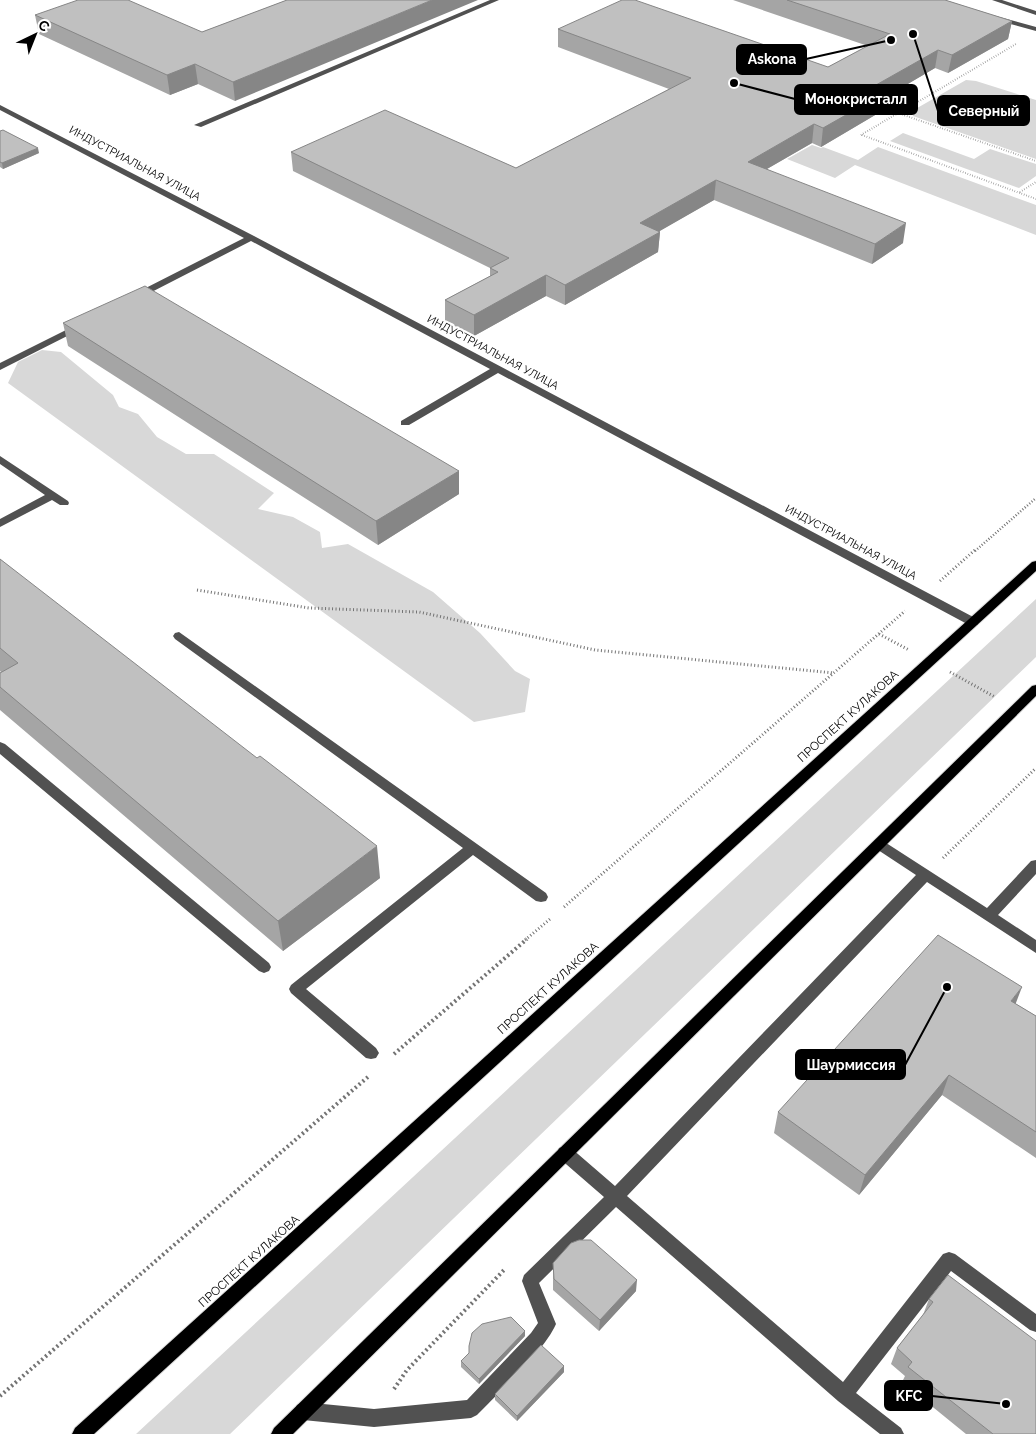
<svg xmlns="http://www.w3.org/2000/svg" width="1036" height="1434" font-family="Raleway,sans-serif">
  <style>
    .green { fill: #d8d8d8 }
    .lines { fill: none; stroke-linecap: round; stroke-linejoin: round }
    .major-casing { stroke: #dbdbdb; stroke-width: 2 }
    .path-far3 { stroke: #737373; stroke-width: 2; stroke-dasharray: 0.5 2; stroke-linecap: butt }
    .path-far2 { stroke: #737373; stroke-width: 2.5; stroke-dasharray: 1 2; stroke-linecap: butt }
    .path-far1 { stroke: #737373; stroke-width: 3; stroke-dasharray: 1 2.5; stroke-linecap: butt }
    .path { stroke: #737373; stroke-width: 4; stroke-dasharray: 2 3; stroke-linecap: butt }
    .minor { fill: #515151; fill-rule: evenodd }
    .major { fill: #000; fill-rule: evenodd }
    .wall { fill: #a5a5a5 }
    .shaded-wall { fill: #868686 }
    .building { fill: #c0c0c0; stroke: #868686 }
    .labels { text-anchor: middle; stroke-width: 4.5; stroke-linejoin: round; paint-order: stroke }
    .far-street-label { font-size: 11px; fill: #000; stroke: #fff }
    .street-label { font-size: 12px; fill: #000; stroke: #fff }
    .leader { fill: none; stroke: #000; stroke-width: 2 }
    .callout-dot { fill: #000; stroke: #fff; stroke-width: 2 }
    .callout { fill: #000; stroke: #000; stroke-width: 2 }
    .callout-label { font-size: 14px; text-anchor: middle; font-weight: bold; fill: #fff }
  </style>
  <rect width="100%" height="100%" fill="#fff"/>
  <path class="green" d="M966,80l10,1 60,19v59l-123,-43 -1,-5z
    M903,133l71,26 16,-10 46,15v12l-17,12 -129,-47z
    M812,145l9,3 2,-1 35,13 20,-13 158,58v30l-181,-70 -20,13 -48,-19z
    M42,350l19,2 52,43 6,12 19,7 19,23 29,17h28l60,39 -16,16 35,8 27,15 2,16 26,-4 85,48 47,41 35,38 15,8 -5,33 -51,10 -466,-339 10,-21z
    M1036,599v58l-806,777h-94z"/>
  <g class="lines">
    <defs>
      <path id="major" d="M1036,561v10l-942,863h-22l3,-6 957,-866z
        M1036,685v11l-743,738h-22l3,-6 758,-742z"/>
    </defs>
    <use href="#major" class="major-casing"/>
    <path class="path-far3" d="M899,113l117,-69
      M861,135l37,-22 138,48
      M862,135l174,64
      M1020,192l16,-10"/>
    <path class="path-far2" d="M975,551l61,-53"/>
    <path class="path-far1" d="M940,581l36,-32
      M197,590l112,18 110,4 176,38 239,23
      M879,634l30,16
      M950,672l45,25
      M943,858l93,-90
      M564,907l341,-296
      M525,940l25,-21"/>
    <path class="path" d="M394,1054l133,-115
      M394,1389l13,-19 98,-101
      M0,1396l369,-320"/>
    <path class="minor" d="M490,0h9l-298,127 -7,-2z
      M992,0h10l34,11v4z
      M992,15l44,12v4l-44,-12z
      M0,105l254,131 723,383 2,3 -2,3h-8l-471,-252 -89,52h-8v-4l89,-52 -239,-128 -113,58h-6v-4l112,-57 -244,-128z
      M80,323l3,1v4l-83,42v-7z
      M0,456l68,45 1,2 -1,2h-8l-8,-5 -52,27v-8l45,-24 -45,-31z
      M179,632l367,261 2,4 -2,4 -5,1 -5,-1 -63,-46 -167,134 70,59 3,5 -3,5 -5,1 -5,-1 -75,-65 -2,-4 2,-4 172,-137 -288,-209 -2,-3 2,-3z
      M0,742l5,2 264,219 2,4 -2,4 -5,2 -5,-2 -259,-217z
      M880,839l107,69 44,-47 5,-1v14l-38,41 38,25v13l-109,-71 -300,314 216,186 100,-128 6,-2 6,2 81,60v18l-6,-2 -79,-59 -95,122 45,35 3,6h-24l-42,-33 -222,-194 -77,76 17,41c-13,29 -56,67 -79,91l-6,3 -97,9 -71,-7 -6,-3 -3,-6 3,-6 6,-3 71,7 93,-9 64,-67 7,-10 -16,-42 2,-6 80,-78 -45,-39 -2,-5 2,-5 6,-2 6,2 44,38 301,-311 -41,-27 -2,-4 2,-4z"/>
    <use href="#major" class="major"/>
  </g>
  <path class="wall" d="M287,0l-52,101 -37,-17 -28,11 -131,-61 -4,-19 167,17z
    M733,0h212l67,21 -4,18 -60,34 -13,-5 -46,27 -2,13 -66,39 -9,-4 -45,26 136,74 -31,21 -158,-64 -55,31 1,1 -2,20 -93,53 -19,-9 -72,40 -29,-15v-21l45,-24v-8l-197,-97 -2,-19 225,16 153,-79 -111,-42v-18l270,38 40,-21z
    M0,131l39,22 -36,16 -3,-2z
    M63,323l396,148v23l-81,51 -310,-199z
    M0,559l380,319 -97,73 -283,-241v-37l1,-1 -1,-1z
    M1016,1004l20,12v142l-94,-63 -83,100 -85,-62 4,-21z
    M553,1263l83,28 -37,40 -46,-41z
    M948,1275l88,159h-70l-64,-52 3,-6 -14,-12 6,-16 26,-33 6,-16z
    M525,1336l-46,48 -18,-17v-6z
    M564,1366v6l-47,49 -22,-21v-6z"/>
  <path class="shaded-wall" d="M432,0h46l-243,101 -2,-19z
    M1012,21l-4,18 -60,34 4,-18z
    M938,50l-3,18 -46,27 -2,13 -66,39 2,-19 53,-43z
    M195,64l3,20 -28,11 -3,-20z
    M814,124l-2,19 -66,38 2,-19z
    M38,148l1,5 -36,16 -1,-6z
    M716,180l-2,20 -75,43 1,-20z
    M906,223l-3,20 -31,21 3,-20z
    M660,232l-2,20 -93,53v-20z
    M546,275v21l-72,40v-21z
    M459,471v23l-81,51 -2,-24z
    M377,846l3,32 -97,73 -5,-30z
    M1022,987l-8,21 -3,-7z
    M949,1075l-7,20 -83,100 6,-20z
    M637,1280l-1,11 -37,40 1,-11z
    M525,1331v5l-46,48v-5z
    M564,1366v6l-47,49v-5z"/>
  <path class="building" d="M78,0h50l74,32 85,-32h145l-199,82 -38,-18 -28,11 -132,-60z
    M622,0h13l193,67 62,-33 -103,-34h158l67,21 -60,34 -14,-5 -62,35 14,5 -67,38 -9,-4 -66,38 158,61 -31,21 -159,-64 -76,43 20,9 -95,53 -19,-10 -72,40 -29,-15 53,-28 -8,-4 19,-10 -218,-106 94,-42 131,58 175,-90 -133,-49z
    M3,130l35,18 -36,15 -2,-1v-31z
    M145,286l314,185 -83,50 -313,-198z
    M0,559l257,199 3,-2 117,90 -99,75 -278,-234v-14l18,-10 -18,-15z
    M938,935l84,52 -11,14 25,15v116l-87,-57 -84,100 -87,-63z
    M579,1240h12l46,40 -37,40 -46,-41 -1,-16 18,-20z
    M948,1275l88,66v93h-43l-85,-67 4,-5 -15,-14 36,-46 -4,-3z
    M511,1317l14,14 -46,48 -18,-18 8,-8v-7l3,-13 10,-9z
    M541,1345l23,21 -47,50 -22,-22z"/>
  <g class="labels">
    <g class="far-street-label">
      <text transform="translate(135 163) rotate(28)" y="4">ИНДУСТРИАЛЬНАЯ УЛИЦА</text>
      <text transform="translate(493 352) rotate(28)" y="4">ИНДУСТРИАЛЬНАЯ УЛИЦА</text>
      <text transform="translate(851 542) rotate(28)" y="4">ИНДУСТРИАЛЬНАЯ УЛИЦА</text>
    </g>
    <g class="street-label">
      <text transform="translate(848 716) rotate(-42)" y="4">ПРОСПЕКТ КУЛАКОВА</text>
      <text transform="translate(548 988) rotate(-42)" y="4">ПРОСПЕКТ КУЛАКОВА</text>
      <text transform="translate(249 1261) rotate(-42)" y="4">ПРОСПЕКТ КУЛАКОВА</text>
    </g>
  </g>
  <path class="leader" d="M891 40L806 59M734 83L795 99M913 34L938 111M947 987L905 1065M1006 1404L932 1396"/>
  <g class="callout-dot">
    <circle cx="891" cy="40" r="5"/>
    <circle cx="734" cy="83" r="5"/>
    <circle cx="913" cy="34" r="5"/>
    <circle cx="947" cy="987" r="5"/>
    <circle cx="1006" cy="1404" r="5"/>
  </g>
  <g class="callout">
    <rect x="737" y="45" width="69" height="29" rx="5"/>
    <rect x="795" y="85" width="122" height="29" rx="5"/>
    <rect x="938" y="96" width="91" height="29" rx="5"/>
    <rect x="796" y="1050" width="109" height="29" rx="5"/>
    <rect x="885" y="1381" width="47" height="29" rx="5"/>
  </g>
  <g class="callout-label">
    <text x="772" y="64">Askona</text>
    <text x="856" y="104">Монокристалл</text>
    <text x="984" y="116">Северный</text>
    <text x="851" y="1070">Шаурмиссия</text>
    <text x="909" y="1401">KFC</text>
  </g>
  <g transform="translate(35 35) rotate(43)" stroke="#ffffff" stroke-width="4" paint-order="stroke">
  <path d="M0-4L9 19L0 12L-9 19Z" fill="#000000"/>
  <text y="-8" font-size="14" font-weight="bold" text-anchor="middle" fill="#000000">С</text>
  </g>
</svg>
